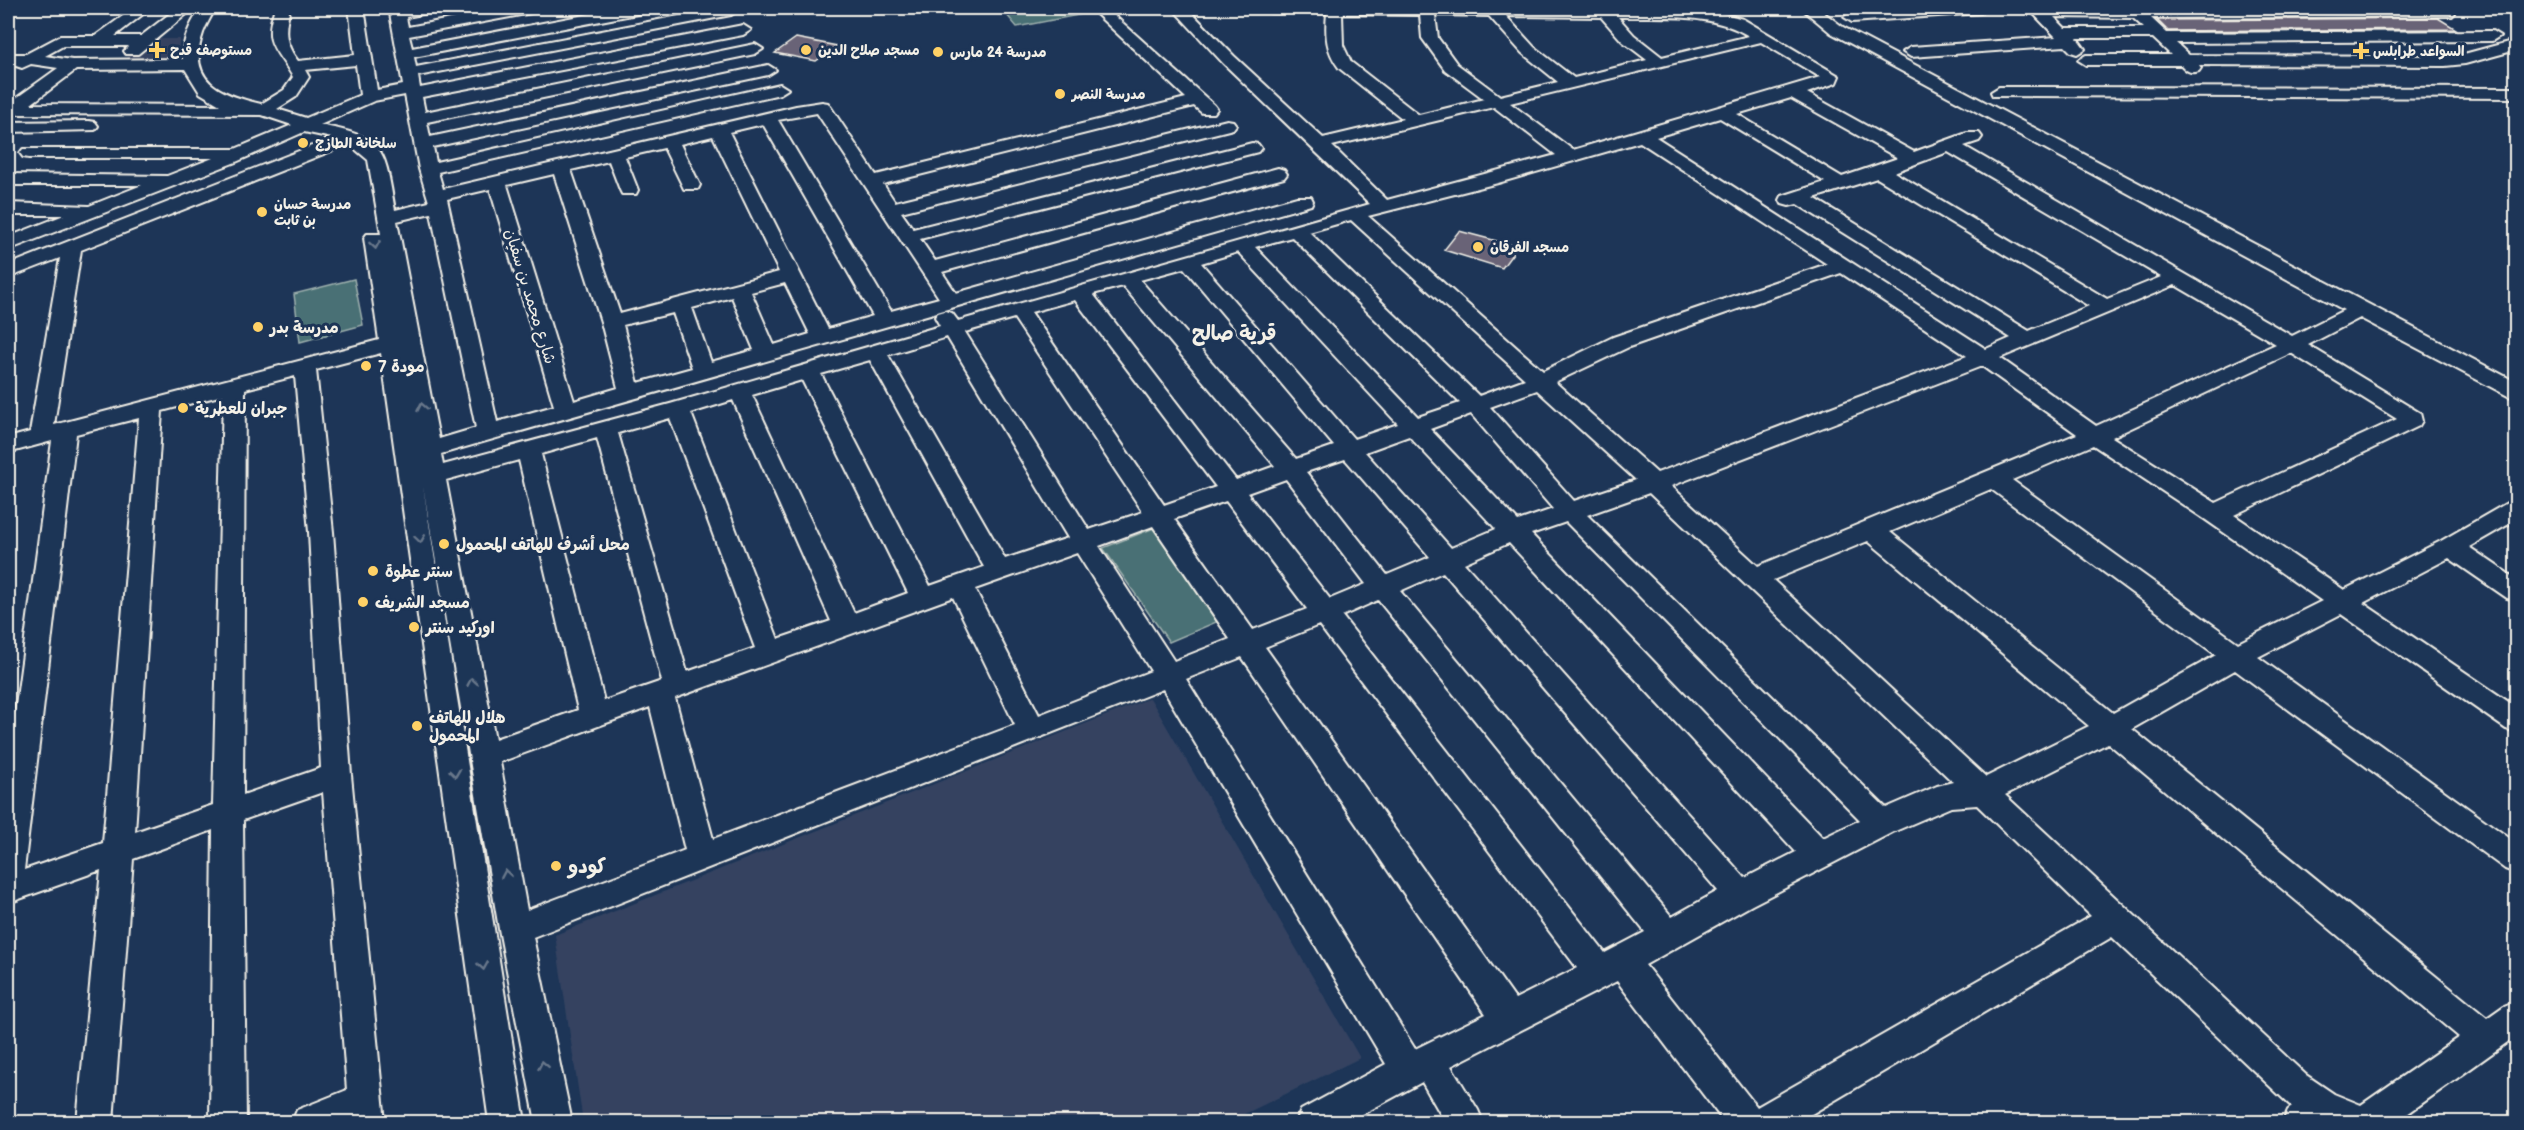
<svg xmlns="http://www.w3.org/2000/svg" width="2524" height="1130" font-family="'Balsamiq Sans','Playpen Sans Arabic',sans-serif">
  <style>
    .built { fill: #344361 }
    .green { fill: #497074; stroke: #9eb0ae; stroke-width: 1.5 }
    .building { fill: #696477; stroke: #f4f1e8; stroke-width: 1.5 }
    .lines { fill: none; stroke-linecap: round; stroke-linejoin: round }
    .minor-casing { stroke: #f4f1e8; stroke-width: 4 }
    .minor { fill: #1d3557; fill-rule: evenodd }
    .oneway { stroke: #68778a }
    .poi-dot { fill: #ffd166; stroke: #1d3557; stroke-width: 2 }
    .labels { text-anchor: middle; stroke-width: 6; stroke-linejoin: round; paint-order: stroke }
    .far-poi-label { font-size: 14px; font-weight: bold; fill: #f4f1e8; stroke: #1d3557; text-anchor: start }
    .street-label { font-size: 16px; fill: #f4f1e8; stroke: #1d3557 }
    .poi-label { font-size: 16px; font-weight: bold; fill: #f4f1e8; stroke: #1d3557; text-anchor: start }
    .quarter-label { font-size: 20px; font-weight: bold; fill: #f4f1e8; stroke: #1d3557 }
    .near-poi-label { font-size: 20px; font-weight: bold; fill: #f4f1e8; stroke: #1d3557; text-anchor: start }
  </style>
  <rect width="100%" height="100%" fill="#1d3557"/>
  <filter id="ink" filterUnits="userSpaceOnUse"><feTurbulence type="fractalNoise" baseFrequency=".0167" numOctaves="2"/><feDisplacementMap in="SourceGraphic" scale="12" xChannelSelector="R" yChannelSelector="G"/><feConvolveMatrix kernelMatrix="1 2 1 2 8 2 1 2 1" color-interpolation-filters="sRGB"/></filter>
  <g filter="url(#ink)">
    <path class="built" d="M151,39h29l-4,22 -53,-1z
      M1150,698l210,360 -132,64h-645l-28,-187z"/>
    <path class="green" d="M1001,8h77l5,6 -66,13z
      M354,279l9,46 -63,17 -6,-48z
      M1159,526l69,91 -59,25 -66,-94z"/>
    <path class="building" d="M2438,18l18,11 -288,2 -11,-11z
      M796,38l41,8 -21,15 -41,-8z
      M1459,231l53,14 -4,6 5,2 -11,15 -58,-18z"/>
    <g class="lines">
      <defs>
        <path id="minor" d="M134,8h17l-36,28h26l36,-28h17l-56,46h-12l-2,-3 5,-5h-66l-18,10 27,4 111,-1c-1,-19 7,-35 18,-51h14c-3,8 -9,16 -12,25 -17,49 19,62 58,71l23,-14 9,-13c-17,-29 -31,-33 -18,-69h15c-6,22 -6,35 8,53l57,-6 -6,-47h15l13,82 26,-5 -14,-77h53l-3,3 -33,6 2,10 101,-19h30l-8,5 -122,23 3,12 209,-40h29l-8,5 -228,44 2,10 304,-59h17l2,2 -8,5 -313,61 2,12 323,-63 8,5 -8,5 -321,62 3,15 330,-68 8,5 -8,5 -328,68 3,15 338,-72 8,5 -8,5 -335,72 3,15 344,-78 8,5 -8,5 -342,78 5,17 353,-83 26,-4 6,1 48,72 310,-77 -96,-90h16l108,97 3,4 -3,4h-12l-8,-7 -311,78 12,18 332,-82 6,1 3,4 -3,4 -332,83 12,17 339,-86 6,1 3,4 -3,4 -338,87 15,22 343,-93 6,2 3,4 -3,4 -342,94 14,21 341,-96h14l2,4 -2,4 -870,249 2,11 227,-61 270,-78 -5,-9 3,-4 7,-2 7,2 6,8 412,-117 -147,-141 -51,-55h15l47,48 89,82 80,-19 -64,-51c-13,-17 -14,-33 -12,-55h-56l-5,-2 -2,-3 443,1 36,10 96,57 -3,7 -29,10 107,59 53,-19h12l3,4 -3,4 -15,5 328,190 52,-26 -513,-277 -30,-25h17l25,19 673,355v16l-8,-2 -148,-78 -52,27 112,68 2,8 -3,5 -185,89 110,75 97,-49 66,-38 9,-2v19l-47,27 47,32v21l-9,-2 -58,-40 -86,45 153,104v25l-10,-3 -165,-115 -83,43 258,186v30l-11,-4 -270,-199 -103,59 355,289 17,-12 12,-5v35l-120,86h-113l5,-12 4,-3 -180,-170 -314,185h-74l-107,-141 -166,85 27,44 5,12h-38l-23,-40 -74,40h-52l5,-12 85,-46 -223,-375 -630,248 39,185h-36l-37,-193 -76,-443 102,636h-36l-108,-769 -65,17 17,162 18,243 34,347h-93l5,-12 50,-20 -24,-298 -80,28 3,302h-36l3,-292 -80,29 -20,263h-36l24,-252 -93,33v-139l44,-323 -44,12v-15l22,-6 30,-174 -52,20v-13l324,-127 -28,-6 -68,30 -228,88v-13l56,-22h-56v-12l81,3 53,-21h-134v-11l159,2 46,-18h-184l-6,-1 -3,-4 3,-4h212l57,-24 -30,-10 -254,-1v-10l50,-36 -27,-4 -9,4 -6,-2 -2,-2h-6v-10h18l34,-18h35zM1342,14l78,1 2,23 23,32 39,29 -65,16 -68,-53 -8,-17zM1435,15l54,1 33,37 36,29 -58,14 -43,-32 -19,-26zM1506,16l95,1 21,24 25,19 -73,18 -40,-31zM1618,17c46,1 91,-5 131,19l-87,21 -28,-22zM1761,42l59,35 -247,73 -63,-47zM356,65l4,30 -54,23 -29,-9 19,-12 13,-20 -4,-7zM185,69l15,24 20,12 -189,-1 45,-34zM405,95l14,74 10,33 -34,8c-11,-63 -9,-72 -75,-85l54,-24zM1791,98l107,60 -56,19 -105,-63zM1494,107l62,48 -169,45 -55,-54zM817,113l122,185 -48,13 -113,-191zM1720,118l105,64 -43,14 -2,4 2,4 7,2 8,-2 214,134 -25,11 -330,-212zM763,124l110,192 -45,13 -99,-197zM713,136l66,136 -159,42 -49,-144 38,-9 11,29 2,4h14l2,-4 -13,-33 39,-9 18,37 2,4h14l2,-4 -20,-41zM1640,142l187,122 -214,73 -70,34 -175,-155 130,-33zM349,144l19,16 13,74h-14l-3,4 15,102 -325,85 27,-175zM1948,152l213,125 -54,22 -213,-127zM554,174l47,148 17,66 -44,13 -67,-216zM1877,178l212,128 -60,25 -215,-133zM490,189l64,217 -57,16 -50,-223zM431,213l45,215 -37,11 -42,-218zM1351,220l174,159 -46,17 -170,-164zM1292,237l168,166 -42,14 -163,-170zM1238,252l160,172 -44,15 -153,-176zM1184,268l150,178 -38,13 -156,-179zM1841,273l126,83 -310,117 -102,-91 74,-35zM785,283l25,51 -36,11 -23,-53zM2175,285l101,59 -180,82 -96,-68zM1123,286l152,180 -39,14 -143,-186zM732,297l22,53 -43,12 -19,-54zM1075,300l141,187 -52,18 -133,-193zM673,313l19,55 -54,15 -15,-58zM1014,318l129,194 -54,18 -124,-198zM947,337l121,201 -63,21 -117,-204zM2291,353l106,66 -181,84 -104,-66zM870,360l114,207 -54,19 -109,-212zM1982,366l95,68 -319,132 -87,-80zM295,376l14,156 12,236 -78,27 2,-406zM802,380l106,213 -54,20 -102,-218zM1537,390l99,90 -62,21 -84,-94zM223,395l-10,410 -78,27 27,-421zM733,400l98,221 -53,18 -87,-226zM1471,414l82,95 -35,12 -88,-92zM139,418l-36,425 -79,27 52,-436zM670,418l85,230 -68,24 -69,-239zM1409,436l87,93 -45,19 -86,-96zM597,438l65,243 -58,20 -63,-247zM2093,445l113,75 116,81 -84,42 -226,-163zM1345,459l85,98 -43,18 -81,-103zM519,460l59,250 -83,29 -49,-259zM1286,479l80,105 -36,15 -83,-106zM1991,489l225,166 -103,58 -223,-181zM1649,493l304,289 -16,4 -51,22 -299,-293zM1226,501l81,108 -54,21 -79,-111zM1566,522l294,298 -37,18 -292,-304zM1153,526l77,113 -56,22 -75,-115zM1868,541l221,185 -103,51 -213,-197zM1509,543l287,309 -51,26 -281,-315zM1077,553l74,118 -112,44 -64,-126zM1443,572l275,319 -46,26 -272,-326zM953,597l62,128 -302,114 -38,-141zM1378,600l267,332 -40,21 -263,-337zM1319,625l258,343 -62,31 -250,-352zM1242,657l244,357 -71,35 -229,-370zM650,707l35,143 -158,60 -27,-148zM2108,743l351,294 -98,68 -27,-11 -28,-19 -301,-280zM1977,805l114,111 -334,191 -112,-142 107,-60 141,-73 58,-25z
          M1922,8h67l-8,5 -129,9 -8,-5 8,-5z
          M2028,8h419l8,5 -3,3 -301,2 16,15 325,-2 8,5 -8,5 -316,2 13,12 256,1 19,-2 48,-13 4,1v8l-51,14 -20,2 -246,-1 2,3 -2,3c-9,3 -12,0 -18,-6h-95l-8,-5 8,-5h85l-18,-17h-76l8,11 -8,5 -6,-2 -6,-6 -154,11 -8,-5 8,-5 145,-10zM2054,17l79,1 11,10h-79z
          M1999,87l517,1v10l-523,-2 -2,-4z
          M89,121l6,1 3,4 -3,4 -87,2v-10z"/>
      </defs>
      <use href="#minor" class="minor-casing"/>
      <use href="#minor" class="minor"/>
    </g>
    <defs><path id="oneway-chevron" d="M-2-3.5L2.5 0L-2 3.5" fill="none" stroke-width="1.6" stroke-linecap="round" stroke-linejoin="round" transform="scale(1.5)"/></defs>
    <g class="oneway">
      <use href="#oneway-chevron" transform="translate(375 245) rotate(81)"/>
      <use href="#oneway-chevron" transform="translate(422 407) rotate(-101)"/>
      <use href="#oneway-chevron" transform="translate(420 539) rotate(82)"/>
      <use href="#oneway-chevron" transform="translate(472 682) rotate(-100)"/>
      <use href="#oneway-chevron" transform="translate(455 773) rotate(82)"/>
      <use href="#oneway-chevron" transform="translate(506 874) rotate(-100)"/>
      <use href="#oneway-chevron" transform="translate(483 966) rotate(81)"/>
      <use href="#oneway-chevron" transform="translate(543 1065) rotate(-101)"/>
    </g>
  </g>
  <g class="poi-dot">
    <path d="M154 41h6v6h6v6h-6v6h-6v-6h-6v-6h6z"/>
    <circle cx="806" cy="50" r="6"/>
    <path d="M2358 42h6v6h6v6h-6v6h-6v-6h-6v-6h6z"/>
    <circle cx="938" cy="52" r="6"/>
    <circle cx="1060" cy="94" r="6"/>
    <circle cx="303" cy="143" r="6"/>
    <circle cx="262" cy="212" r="6"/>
    <circle cx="1478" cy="247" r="6"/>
    <circle cx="258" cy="327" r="6"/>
    <circle cx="366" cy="366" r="6"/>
    <circle cx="183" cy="408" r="6"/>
    <circle cx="444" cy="544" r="6"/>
    <circle cx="373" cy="571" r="6"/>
    <circle cx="363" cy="602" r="6"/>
    <circle cx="414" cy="627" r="6"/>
    <circle cx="417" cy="726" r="6"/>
    <circle cx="556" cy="866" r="6"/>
  </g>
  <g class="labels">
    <g class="far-poi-label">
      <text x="170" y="55">مستوصف قدح</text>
      <text x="818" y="55">مسجد صلاح الدين</text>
      <text x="2373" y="56">السواعد طرابلس</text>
      <text x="950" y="57">مدرسة 24 مارس</text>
      <text x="1072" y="99">مدرسة النصر</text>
      <text x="315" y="148">سلخانة الطازج</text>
      <text x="274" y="209">مدرسة حسان<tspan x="274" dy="16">بن ثابت</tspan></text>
      <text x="1490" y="252">مسجد الفرقان</text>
    </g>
    <g class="street-label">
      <text transform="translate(531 296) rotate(73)" y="6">شارع محمد بن سفيان</text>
    </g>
    <g class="poi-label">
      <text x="270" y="333">مدرسة بدر</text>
      <text x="378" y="372">مودة 7</text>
      <text x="195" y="414">جبران للعطرية</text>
      <text x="456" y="550">محل أشرف للهاتف المحمول</text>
      <text x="385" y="577">سنتر عطوة</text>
      <text x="375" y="608">مسجد الشريف</text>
      <text x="426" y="633">اوركيد سنتر</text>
      <text x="429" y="723">هلال للهاتف<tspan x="429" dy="18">المحمول</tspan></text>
    </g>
    <g class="quarter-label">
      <text x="1234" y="340">قرية صالح</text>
    </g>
    <g class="near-poi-label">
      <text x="568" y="873">كودو</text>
    </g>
  </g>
  <rect width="2524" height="1130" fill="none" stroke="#1d3557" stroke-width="30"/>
  <rect x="15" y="15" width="2494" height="1100" fill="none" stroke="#f4f1e8" stroke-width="2" filter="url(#ink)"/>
</svg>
